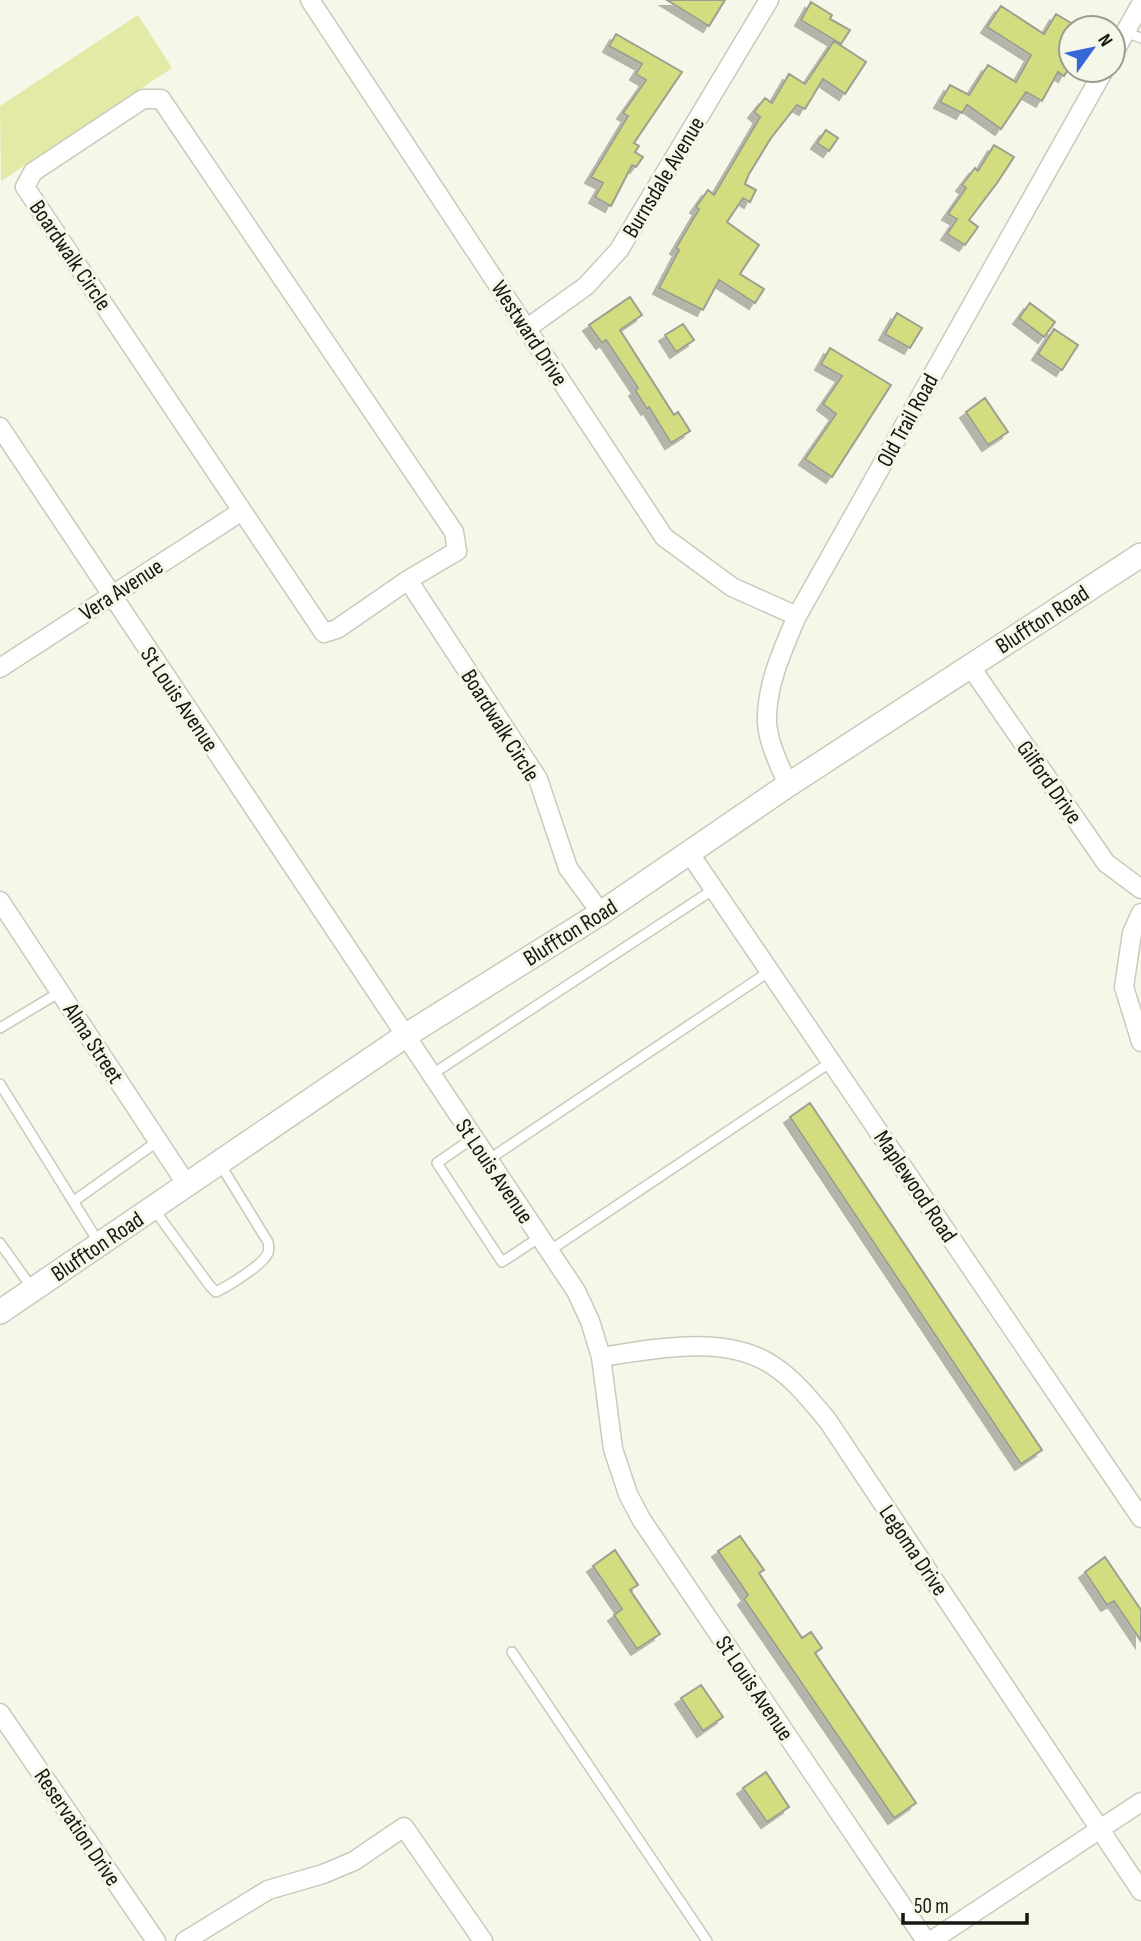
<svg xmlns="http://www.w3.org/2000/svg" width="1141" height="1941" font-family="'Sofia Sans Condensed',sans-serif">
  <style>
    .green { fill: #e2eaa6 }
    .building { fill: #d3dc7e; stroke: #9d9f91; stroke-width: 2; filter: url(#shadow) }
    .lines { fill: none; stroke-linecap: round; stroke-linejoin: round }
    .service-casing { stroke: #c8cabb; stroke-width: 12 }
    .minor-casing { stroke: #c8cabb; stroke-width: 21 }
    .secondary-casing { stroke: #c8cabb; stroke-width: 26 }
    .service { stroke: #fff; stroke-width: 9 }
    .minor { stroke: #fff; stroke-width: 18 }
    .secondary { stroke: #fff; stroke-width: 23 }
    .labels { text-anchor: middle; stroke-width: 6; stroke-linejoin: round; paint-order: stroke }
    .street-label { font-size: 23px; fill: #161712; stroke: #f5f7e8 }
  </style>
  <defs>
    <filter id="shadow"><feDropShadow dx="-6" dy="6" stdDeviation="0" flood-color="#0004"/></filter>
  </defs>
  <rect width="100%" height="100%" fill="#f5f7e8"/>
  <path class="green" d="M138,15l34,53 -171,113 -1,-75z"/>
  <path class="building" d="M667,0h58l-16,26z
    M811,2l21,13 -2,4 20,11 -9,14 -40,-24z
    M1001,6l43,28 12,-20 15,9v42l-7,11 -6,-4 -16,29 -16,-9 -25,37 -34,-24 -5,8 -22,-11 10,-17 19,10 19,-30 28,17 15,-27 -44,-28z
    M616,34l66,38 -48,71 5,3 -4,6 8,5 -7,10 -4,-2 -21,41 -16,-9 8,-14 -12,-6 37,-61 -5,-3 23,-33 -10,-6 6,-10 -33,-18z
    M834,41l32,21 -21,32 -22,-15 -18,30 -8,-4 -26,33 -22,36 -4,10 11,6 -6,12 -7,-4 -16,24 32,23 -19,29 24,15 -9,14 -36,-23 -16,30 -44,-22 20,-38 -3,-2 23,-39 -3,-2 12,-17 6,5 46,-78 -6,-5 11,-14 7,5 17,-29 16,10z
    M826,130l12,8 -9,13 -12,-8z
    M994,145l20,12 -17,26 -28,37 9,7 -13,18 -18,-11 10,-15 -9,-5 18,-26 -4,-3 13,-17 3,3z
    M630,297l12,18 -22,15 54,85 4,-3 12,19 -19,12 -22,-36 -2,2 -12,-19 3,-2 -32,-48 -4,3 -13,-18z
    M1030,303l25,19 -11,15 -25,-19z
    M897,313l25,15 -12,20 -25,-14z
    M683,324l11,16 -18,12 -11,-17z
    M1054,329l24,16 -16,25 -24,-16z
    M830,348l61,37 -59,92 -27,-18 31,-45 -13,-10 19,-28 -21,-12z
    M985,398l23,34 -20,13 -22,-33z
    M810,1103l232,347 -21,14 -231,-347z
    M740,1536l24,34 -5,3 43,65 9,-6 11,16 -7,5 101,150 -22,15 -150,-219 4,-4 -30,-44z
    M615,1550l23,35 -8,5 30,44 -23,15 -23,-34 8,-6 -29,-43z
    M1105,1557l36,53v31l-27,-40 -7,4 -22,-33z
    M701,1685l22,32 -20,14 -22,-33z
    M766,1772l23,35 -22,15 -24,-34z"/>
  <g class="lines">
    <defs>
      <path id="service" d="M1125,32l16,6
        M0,1028l60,-36
        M431,1075l283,-186
        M0,1084l99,159
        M473,1138l-36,25 65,99 38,-25
        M488,1160l282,-189
        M74,1201l84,-60
        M153,1208l57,78 6,6c12,-6 47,-27 52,-39 1,-4 1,-7 0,-11l-48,-78
        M0,1243l32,45
        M549,1251l282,-189
        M512,1652l195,289"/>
      <path id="minor" d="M310,0l354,537 68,50 65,29
        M1113,54l28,-50
        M143,99h18l293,433 3,19 -49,29 -71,49 -13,4 -299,-446 8,-15z
        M526,329l60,-43 33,-36 150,-250
        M0,427l576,864 14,30 11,36 12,92 15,45 13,25 285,422
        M408,580l130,199 30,89 33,45
        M970,666l136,197 35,26
        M0,668l242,-157
        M788,785c-8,-19 -20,-42 -21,-63 -1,-37 16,-73 30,-106l307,-546
        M690,854l451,664
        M0,901l187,284
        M1141,913l-9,20 -8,54 17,55
        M601,1357c53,-8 127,-24 174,10 21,14 37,35 53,54l313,470
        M0,1713l156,228
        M185,1941l83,-51 55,-16 31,-13 50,-34 79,114
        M931,1941l210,-139"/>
      <path id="secondary" d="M0,1312l405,-276 196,-123 187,-128 353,-230"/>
    </defs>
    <use href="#service" class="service-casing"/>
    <use href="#minor" class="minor-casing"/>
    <use href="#secondary" class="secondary-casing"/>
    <use href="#service" class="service"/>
    <use href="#minor" class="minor"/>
    <use href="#secondary" class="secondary"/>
  </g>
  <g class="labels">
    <g class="street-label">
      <text transform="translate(663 177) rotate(-59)" y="8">Burnsdale Avenue</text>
      <text transform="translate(71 255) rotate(56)" y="8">Boardwalk Circle</text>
      <text transform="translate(530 333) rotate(57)" y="8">Westward Drive</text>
      <text transform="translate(907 420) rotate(-61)" y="8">Old Trail Road</text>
      <text transform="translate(121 589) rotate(-33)" y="8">Vera Avenue</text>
      <text transform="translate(1042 619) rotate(-33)" y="8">Bluffton Road</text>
      <text transform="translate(180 699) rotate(56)" y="8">St Louis Avenue</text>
      <text transform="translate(501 725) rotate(58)" y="8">Boardwalk Circle</text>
      <text transform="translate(1050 782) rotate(55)" y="8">Gilford Drive</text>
      <text transform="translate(570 932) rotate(-32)" y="8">Bluffton Road</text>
      <text transform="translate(94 1043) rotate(57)" y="8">Alma Street</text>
      <text transform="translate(495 1171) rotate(56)" y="8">St Louis Avenue</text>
      <text transform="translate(916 1186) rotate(56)" y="8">Maplewood Road</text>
      <text transform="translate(97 1246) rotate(-34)" y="8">Bluffton Road</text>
      <text transform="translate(914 1550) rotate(56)" y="8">Legoma Drive</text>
      <text transform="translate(755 1688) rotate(56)" y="8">St Louis Avenue</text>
      <text transform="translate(78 1827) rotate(56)" y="8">Reservation Drive</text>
    </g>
  </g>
  <g transform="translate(1092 49) rotate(57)"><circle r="33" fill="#f5f7e8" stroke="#9c9d92" stroke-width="2"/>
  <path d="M0-5L12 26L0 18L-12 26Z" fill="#3567d7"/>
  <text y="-10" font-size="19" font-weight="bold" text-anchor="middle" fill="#161712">N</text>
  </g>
  <path d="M903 1913v10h124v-10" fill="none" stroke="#161712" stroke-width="3.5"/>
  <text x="914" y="1913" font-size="21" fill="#161712" stroke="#f5f7e8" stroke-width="5" paint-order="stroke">50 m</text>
</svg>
